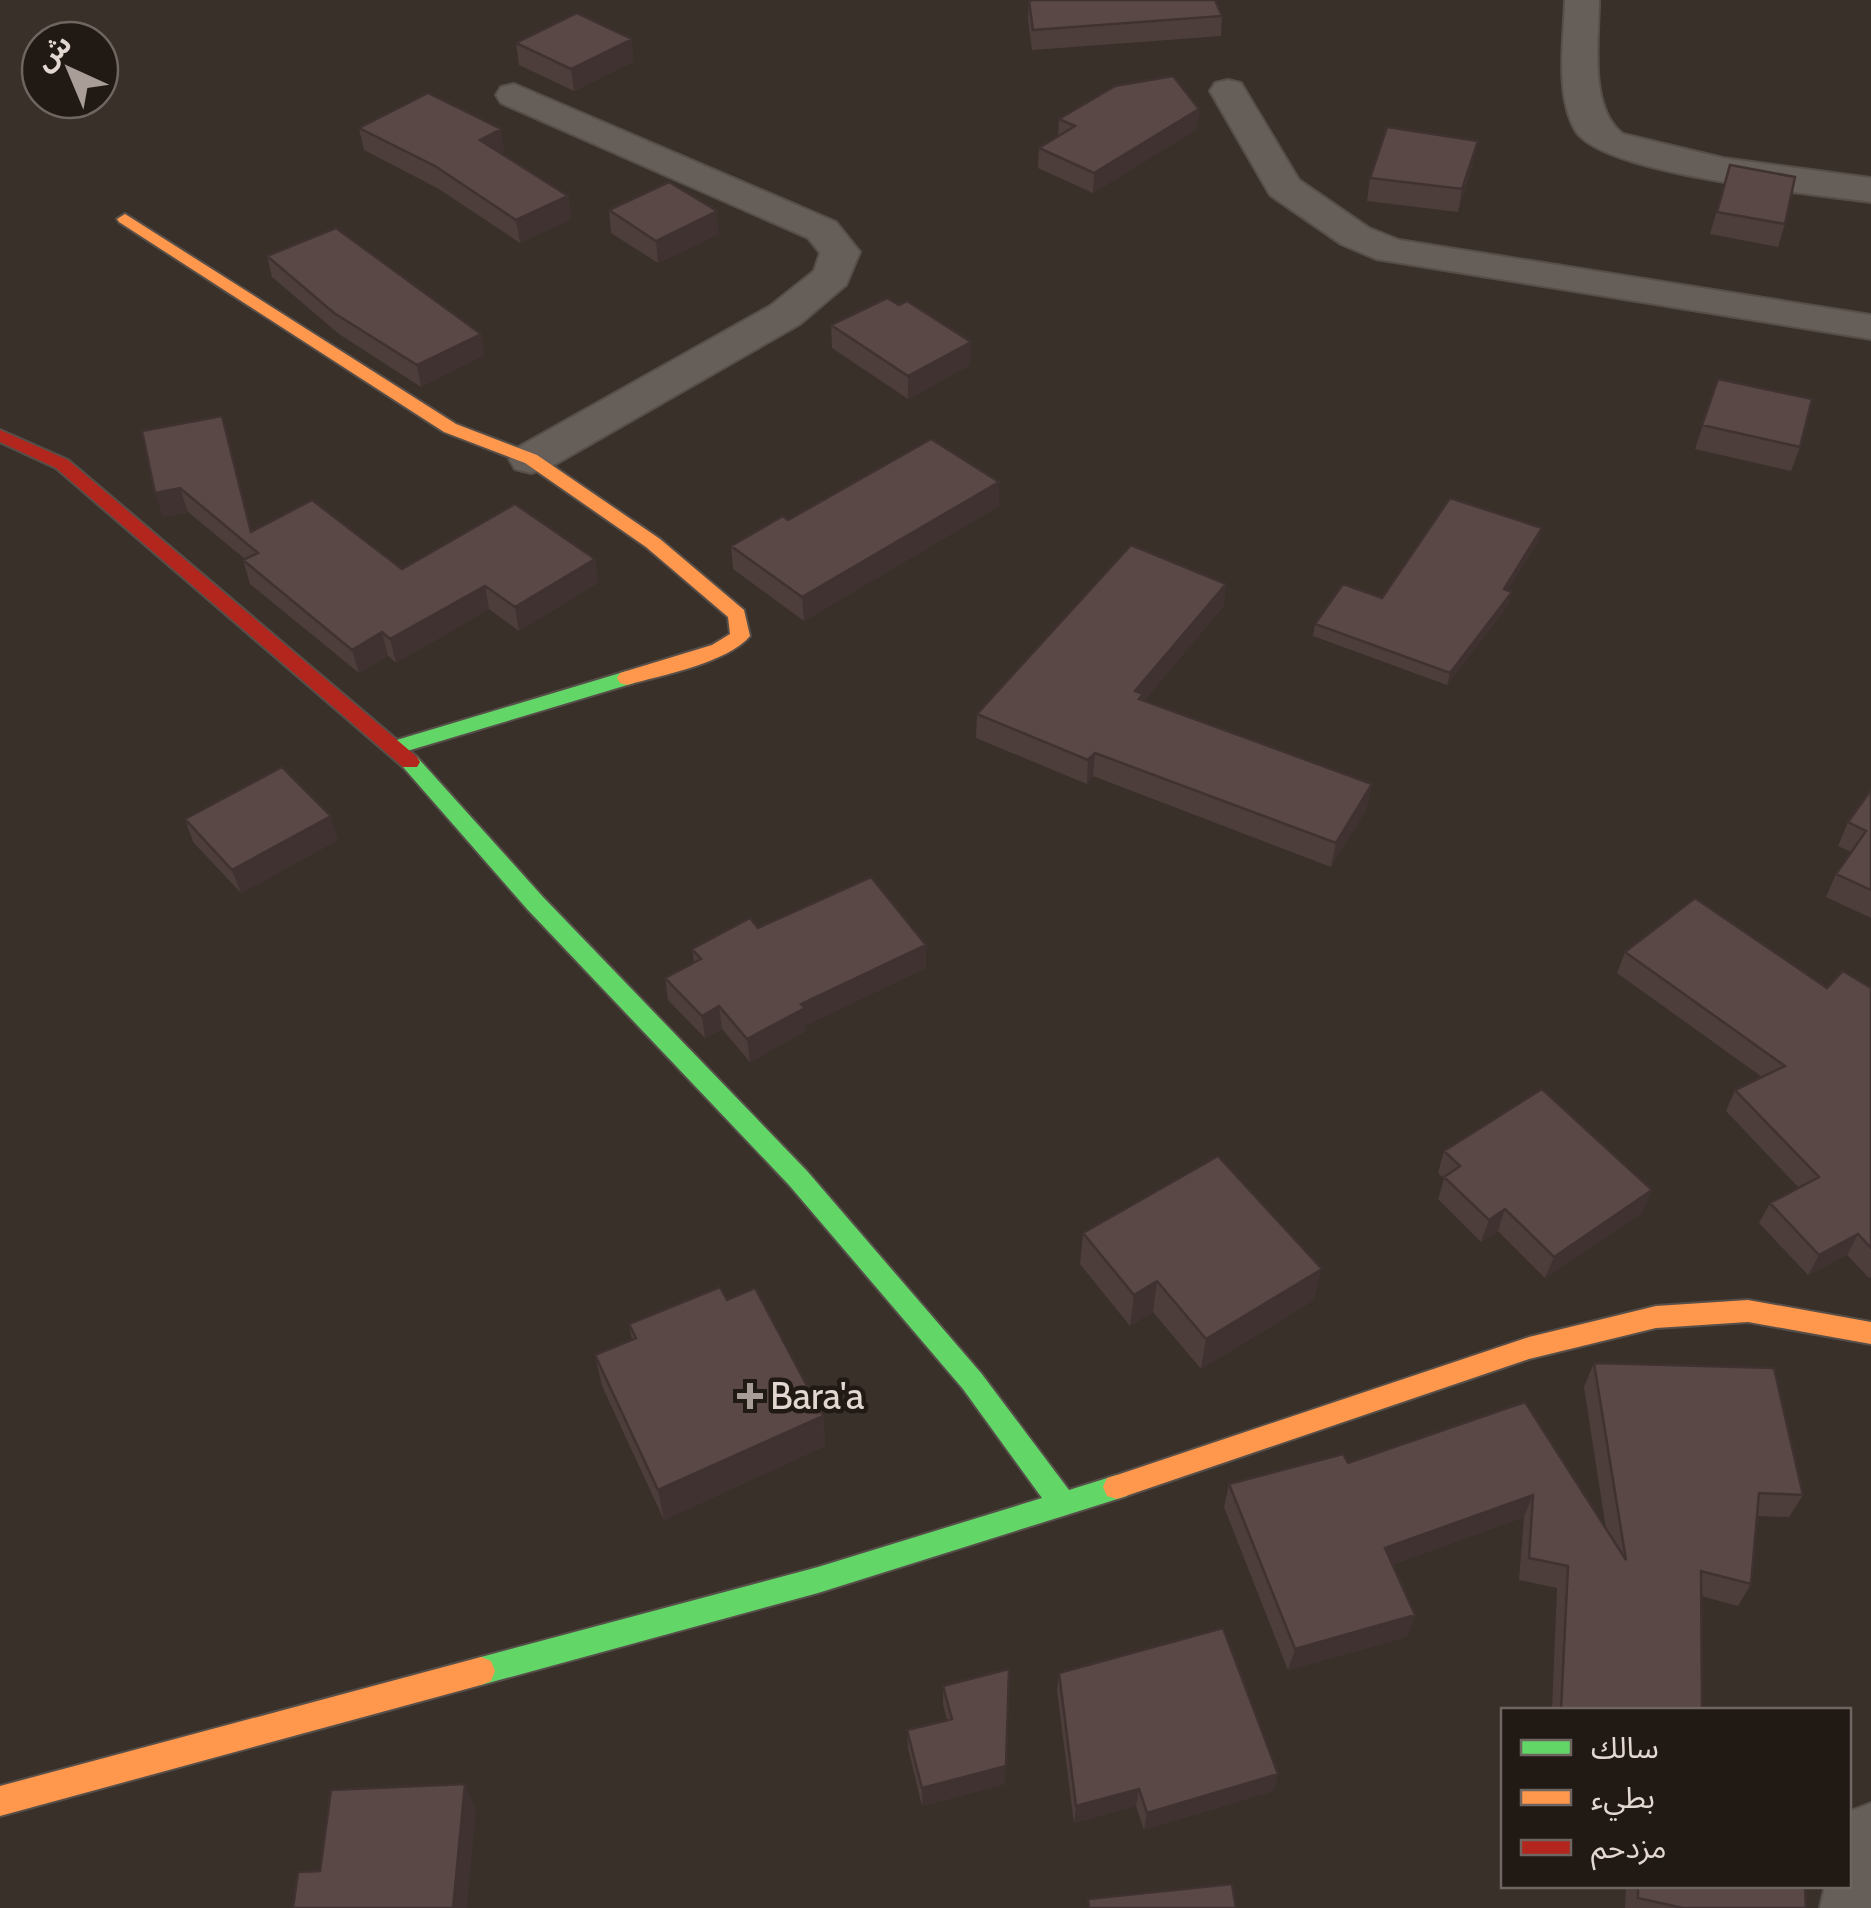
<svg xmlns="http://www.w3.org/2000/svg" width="1871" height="1908" font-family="Cabin,'Noto Sans Arabic',sans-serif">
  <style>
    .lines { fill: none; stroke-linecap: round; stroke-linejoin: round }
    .street-casing { stroke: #564e49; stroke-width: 4 }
    .fast-casing { stroke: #564e49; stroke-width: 4 }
    .slow-casing { stroke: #564e49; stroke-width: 4 }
    .jam-casing { stroke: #564e49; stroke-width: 4 }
    .street { fill: #655e59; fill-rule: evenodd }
    .fast { fill: #63d668; fill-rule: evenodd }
    .slow { fill: #ff974d; fill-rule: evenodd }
    .jam { fill: #b3261e; fill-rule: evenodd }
    .wall { fill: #4d3e3c }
    .shaded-wall { fill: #3f3231 }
    .building { fill: #5a4846; stroke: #3f3231; stroke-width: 2.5 }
    .poi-dot { fill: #a89d97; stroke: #201914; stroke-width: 4 }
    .labels { text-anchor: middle; stroke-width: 9; stroke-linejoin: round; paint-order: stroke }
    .poi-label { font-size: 38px; fill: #e3d8d1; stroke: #201914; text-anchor: start }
  </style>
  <rect width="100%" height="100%" fill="#39302a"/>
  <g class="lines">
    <defs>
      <path id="street" d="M1565,0h34c0,39 -11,108 24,134l100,24 148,20v24c-55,-8 -270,-27 -296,-72 -20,-36 -11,-90 -10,-130z
        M1228,80l13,3 58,97 70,48 30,12 472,75v24l-495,-80 -35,-15 -71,-49 -60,-104 5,-8z
        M514,84l322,138 24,30 -14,33 -46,39 -253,145 -16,4 -16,-4 -6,-10 6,-10 255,-143 44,-35 6,-18 -12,-15 -307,-135 -5,-8 5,-8z
        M1871,1803v105h-51l5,-22h23v-74z"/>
      <path id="fast" d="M627,671l7,2 3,5 -3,5 -237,71 -10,-7 3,-5z
        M410,755l7,2 126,140 264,274 174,202 88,117 48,-15 10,3 4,9 -4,9 -309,97 -337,92 -10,-4 -4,-10 4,-10 10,-4 337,-90 224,-69 -79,-109 -174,-204 -262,-276 -124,-142 -3,-5z"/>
      <path id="slow" d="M125,214l331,210 81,31 123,84 84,71 6,26c-23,27 -88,39 -123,49l-7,-2 -3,-5 3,-5 92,-28 18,-11 -2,-17 -82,-70 -121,-84 -81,-31 -325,-210 -2,-3z
        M1748,1300l123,22v22l-123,-22 -92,6 -127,31 -412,140 -10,-3 -4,-9 4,-9 10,-3 412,-138 127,-31z
        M481,1657l10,4 4,10 -4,10 -10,4 -481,131v-30z"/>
      <path id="jam" d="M0,430l68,30 349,297 3,5 -3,5h-14l-347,-299 -56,-26z"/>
    </defs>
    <use href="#street" class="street-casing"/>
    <use href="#fast" class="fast-casing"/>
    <use href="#slow" class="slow-casing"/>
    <use href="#jam" class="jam-casing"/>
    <use href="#street" class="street"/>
    <use href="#fast" class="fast"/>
    <use href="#slow" class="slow"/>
    <use href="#jam" class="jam"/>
  </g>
  <path class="wall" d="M1029,1l193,15 -1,20 -189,14 -4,-30z
    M516,43l118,18 -60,30 -55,-26z
    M1199,109l-2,20 -104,64 -55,-25 1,-20 19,-11 1,-18z
    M359,128l145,23 -3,2 67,43 3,23 -51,24 -81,-54 -75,-39z
    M1473,163l-15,49 -91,-11 3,-23z
    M1730,165l55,59 -7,23 -68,-13z
    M609,210l110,24 -61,29 -47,-30z
    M267,256l214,78 3,21 -63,32 -82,-53 -67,-57z
    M831,325l139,40 -62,34 -76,-51z
    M1718,379l82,68 -9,24 -96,-22z
    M222,416l29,115 151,38 197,13 -80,49 -30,-22 -93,54 -8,-7 -29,17 -109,-89 -7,-24 2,-1 -57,-47 -25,5z
    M999,482v24l-195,115 -71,-52 -2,-23 57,-26z
    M1539,540l-32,51 2,13 -62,81 -134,-49 2,-12z
    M1226,584l-3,23 -79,94 223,107 -36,59 -238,-91 -6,8 -111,-46 1,-24z
    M1871,790v128l-45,-21 10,-23 15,-22 -13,-6 10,-24z
    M185,819l153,21 -97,53 -48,-51z
    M758,928l168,17v23l-120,57v6l-56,31 -28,-33 -17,9 -37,-38 -3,-22 29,-15 -2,-14z
    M1625,952l202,36h44v289l-2,1 -22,-23 -39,20 -49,-52 11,-20 29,-15 -73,-77 9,-21 27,-13 -145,-104z
    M1444,1151l199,61 -98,66 -47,-47 -17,11 -43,-43 6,-20 -6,-6z
    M1083,1233l231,67 -113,69 -48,-57 -23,14 -50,-62z
    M727,1300l96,116 2,30 -161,74 -62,-134 -7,-31 37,-15 -3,-16z
    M1594,1363l209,132 -14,22 -32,-1 -6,68 -13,22 -37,-10 1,112 14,2h-164l5,-122 -38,-8 5,-63 -132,48 23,50 -8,22 -119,33 -64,-163 5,-23 119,-21 177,-61 81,127 -22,-142z
    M1059,1673l219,101 -5,17 -129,39 -8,-24 -62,17 -17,-132z
    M943,1686l62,98 -83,22 -14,-58 -1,-18 40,-10 -4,-16z
    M1626,1886h179l1,22h-181z"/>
  <path class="shaded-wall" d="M632,39l2,22 -60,30 -3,-22z
    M1199,109l-2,20 -104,64 1,-20z
    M501,129l3,22 -20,11 -4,-22z
    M1478,141l-5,22 -15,49 4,-23z
    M568,196l3,23 -51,24 -4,-23z
    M717,211l2,23 -61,29 -2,-22z
    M481,334l3,21 -63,32 -4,-22z
    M971,342l-1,23 -62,34v-23z
    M999,482v24l-195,115 -2,-24z
    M180,488l8,24 -25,5 -8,-24z
    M1542,528l-3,12 -38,61 3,-12z
    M595,559l4,23 -80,49 -4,-24z
    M1226,584l-3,23 -81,97 -7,-13z
    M485,586l4,23 -93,54 -6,-24z
    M1512,592l-3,12 -62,81 3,-12z
    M382,632l6,24 -29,17 -7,-23z
    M1095,753l-2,23 -6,8 1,-24z
    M1372,784l-5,24 -36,59 5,-24z
    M331,816l7,24 -97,53 -9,-23z
    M926,945v23l-120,57v6l-56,31 -3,-23 54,-35z
    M719,1006l3,23 -17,9 -3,-22z
    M1652,1190l-9,22 -98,66 9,-21z
    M1505,1209l-7,22 -17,11 8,-22z
    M1858,1234l-11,21 -39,20 11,-20z
    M1322,1269l-8,31 -113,69 5,-30z
    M1157,1281l-4,31 -23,14 4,-31z
    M823,1416l2,30 -161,74 -6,-30z
    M1533,1495l-9,22 -146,53 7,-22z
    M1415,1615l-8,22 -119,33 7,-21z
    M1006,1766l-1,18 -83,22v-18z
    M1278,1774l-5,17 -129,39 3,-17z
    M465,1784l11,25 -9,99h-14z
    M1139,1789l-3,17 -62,17 2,-17z"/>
  <path class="building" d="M1033,0h182l7,16 -189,14 -4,-29z
    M577,13l55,26 -61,30 -55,-26z
    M1173,76l26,33 -105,64 -55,-25 36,-22 -16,-7 56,-33z
    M428,93l73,36 -21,11 88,56 -52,24 -81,-54 -76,-38z
    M1387,127l91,14 -16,48 -92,-11z
    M1730,165l65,12 -10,47 -68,-12z
    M669,182l48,29 -61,30 -47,-31z
    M336,228l145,106 -64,31 -83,-52 -67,-57z
    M887,298l12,7 8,-4 64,41 -63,34 -77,-51z
    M1718,379l94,20 -12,48 -98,-22z
    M222,416l29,116 61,-32 90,69 113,-65 80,55 -80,48 -30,-21 -95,53 -8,-7 -30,18 -109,-90 15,-7 -78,-65 -25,5 -13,-62z
    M931,439l68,43 -197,115 -71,-51 52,-30 5,4z
    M1450,498l92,30 -38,61 8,3 -62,81 -135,-49 28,-40 39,14z
    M1131,545l95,39 -91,107 8,3 -4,5 233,85 -36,59 -241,-90 -7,7 -111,-46z
    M282,767l49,49 -99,54 -47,-51z
    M1871,790v100l-35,-16 30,-43 -18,-9z
    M871,877l55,68 -125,59 4,4 -58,31 -28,-33 -17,10 -37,-38 36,-19 -9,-10 58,-31 8,10z
    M1695,898l132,90 16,-17 28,17v260l-13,-14 -39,21 -49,-52 49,-26 -84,-87 50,-24 -160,-114z
    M1542,1089l110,101 -98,67 -49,-48 -16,11 -45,-43 16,-11 -16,-15z
    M1218,1156l104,113 -116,70 -49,-58 -23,14 -51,-62z
    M720,1287l7,13 28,-12 68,128 -165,74 -63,-135 41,-17 -7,-14z
    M1594,1363l180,5 29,127 -44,-2 -8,91 -50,-13 1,137 14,2h-155l7,-144 -39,-8 4,-63 -148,53 30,67 -120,34 -66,-165 114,-30 5,9 177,-61 101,158z
    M1223,1628l55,146 -131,39 -8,-24 -63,17 -17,-133z
    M1009,1669l-3,97 -84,22 -15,-58 45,-11 -9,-33z
    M465,1784l-12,124h-160l5,-36 22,-1 11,-81z
    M1232,1884l4,24h-147l-1,-9z
    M1638,1886h167l1,22h-123l-45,-10z"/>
  <path class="poi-dot" d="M745 1381h10v10h10v10h-10v10h-10v-10h-10v-10h10z"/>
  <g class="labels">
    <g class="poi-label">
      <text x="770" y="1409">Bara'a</text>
    </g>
  </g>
  <rect x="1501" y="1708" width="350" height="180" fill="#201914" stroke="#6e6560" stroke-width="2.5"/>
  <rect x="1521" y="1740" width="50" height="15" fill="#63d668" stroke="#6e6560" stroke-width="2.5"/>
  <text x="1591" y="1758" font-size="30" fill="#e3d8d1">سالك</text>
  <rect x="1521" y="1790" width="50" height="15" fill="#ff974d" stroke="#6e6560" stroke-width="2.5"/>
  <text x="1591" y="1808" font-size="30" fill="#e3d8d1">بطيء</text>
  <rect x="1521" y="1840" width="50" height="15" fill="#b3261e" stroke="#6e6560" stroke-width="2.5"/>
  <text x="1591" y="1858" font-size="30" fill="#e3d8d1">مزدحم</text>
  <g transform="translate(70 70) rotate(316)"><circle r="48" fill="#201914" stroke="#6e6560" stroke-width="2.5"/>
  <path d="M0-8L18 38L0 25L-18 38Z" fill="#a89d97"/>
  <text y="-15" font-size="28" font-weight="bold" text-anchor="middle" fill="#e3d8d1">ش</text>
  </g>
</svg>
